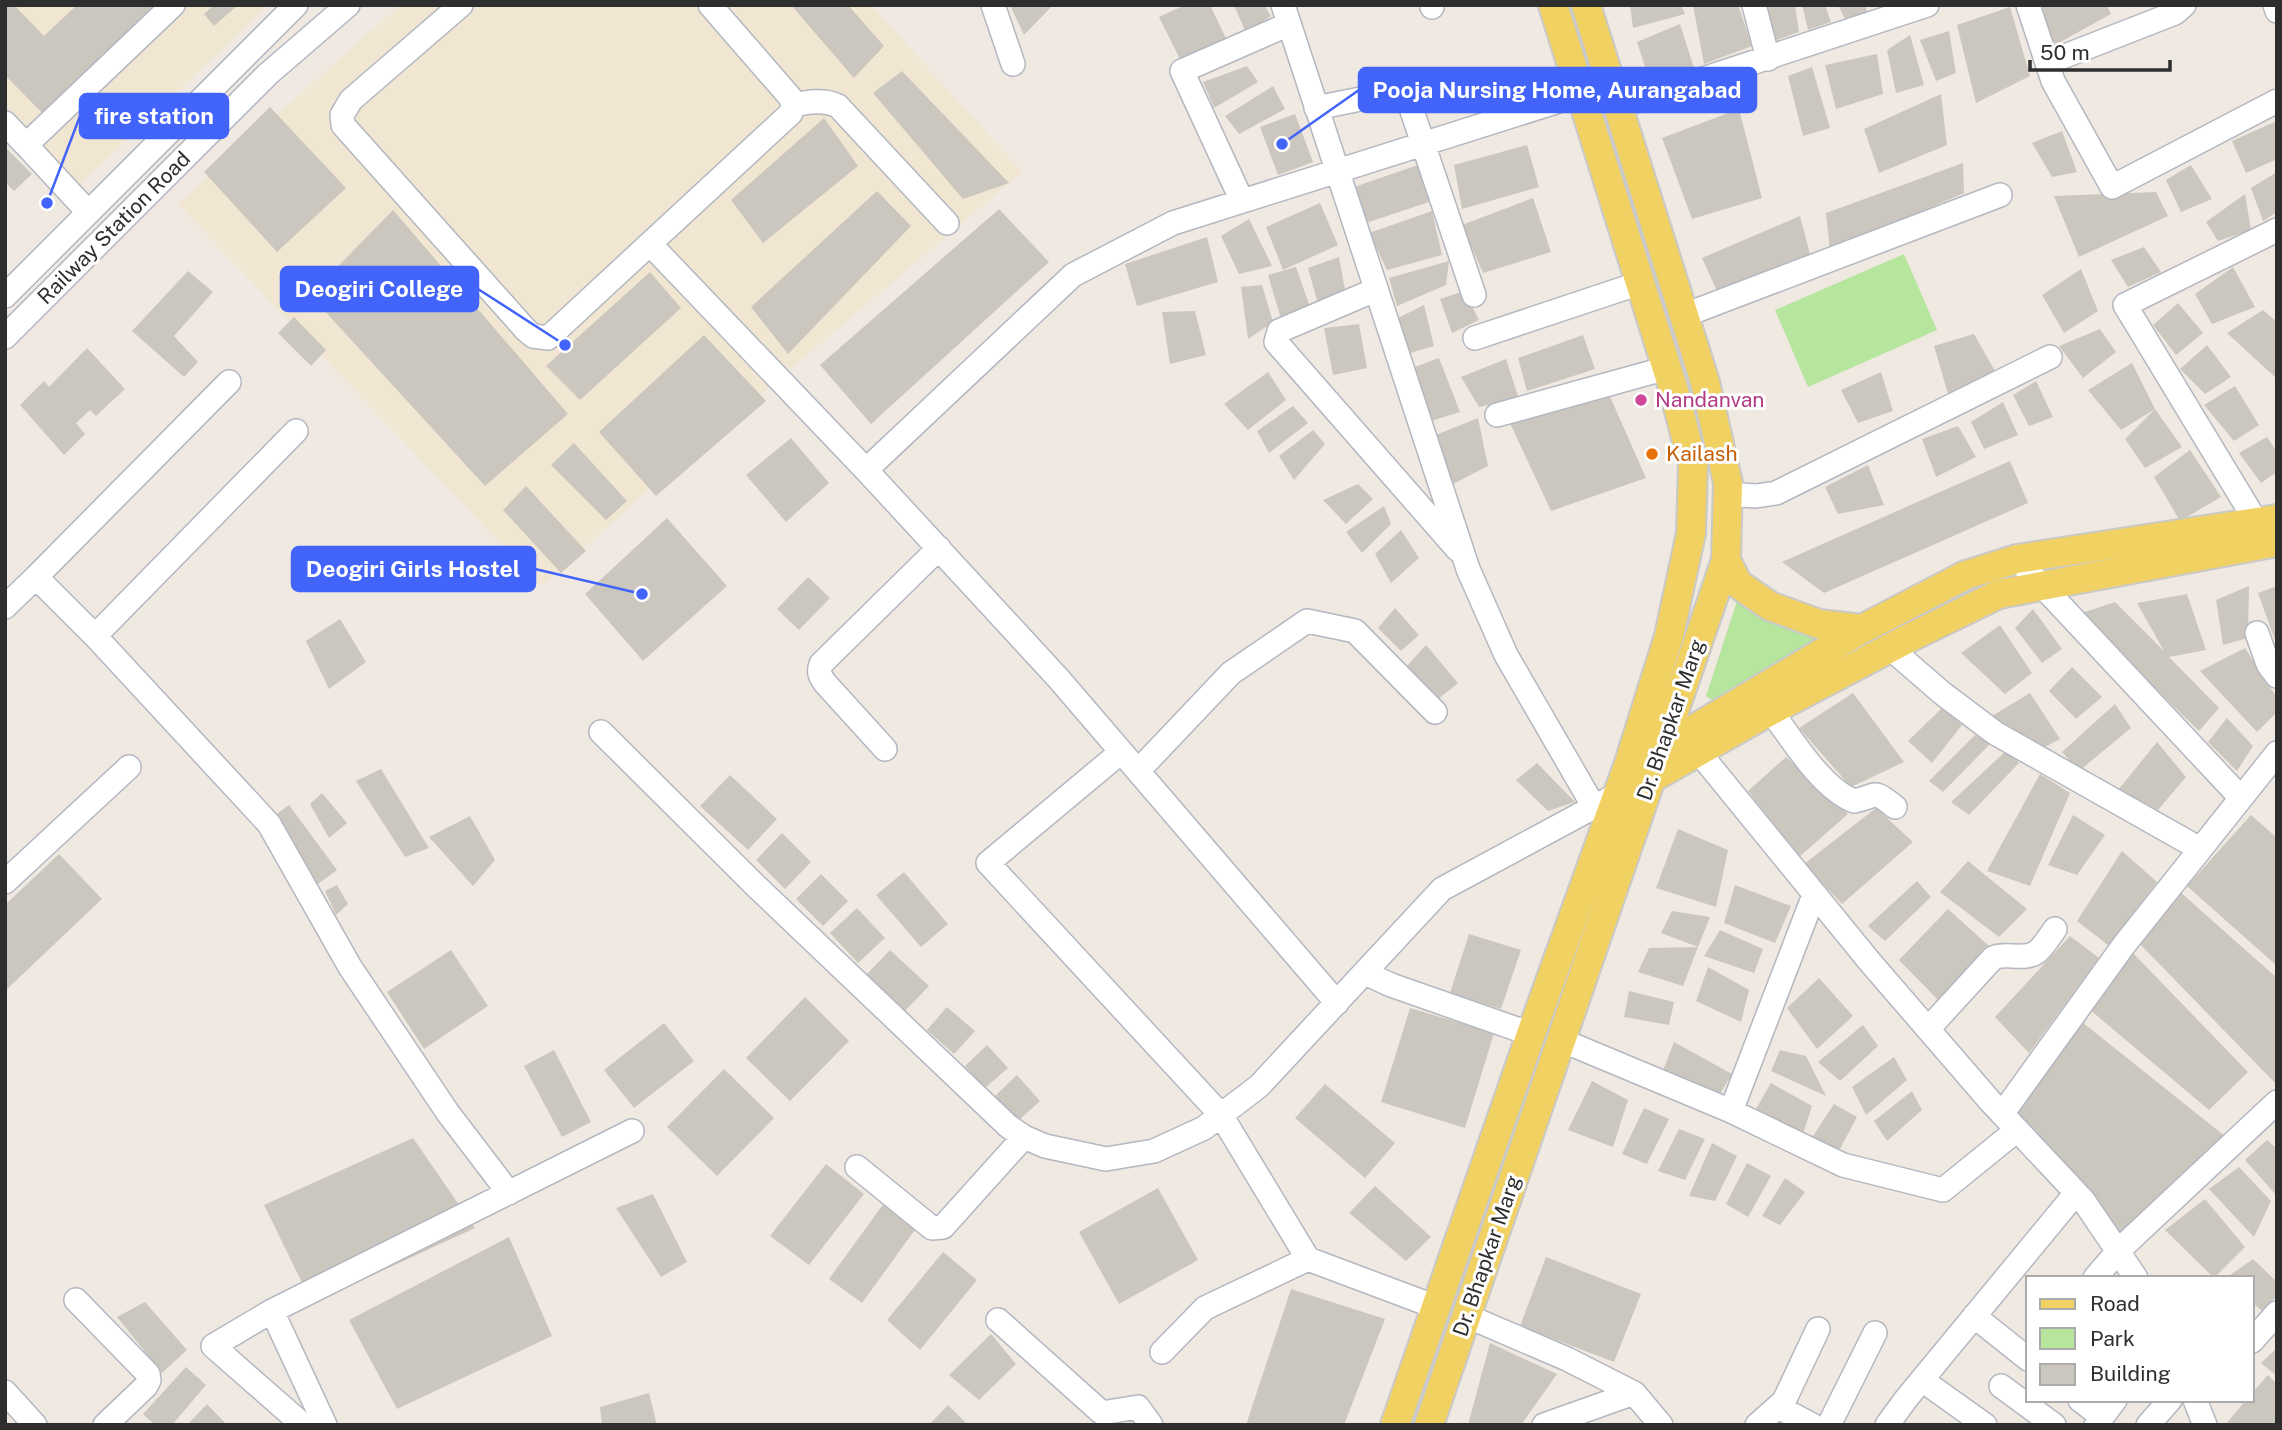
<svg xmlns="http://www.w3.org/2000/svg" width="2282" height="1430" font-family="'Public Sans',sans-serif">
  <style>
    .education { fill: #f0e6d1 }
    .green { fill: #b6e59e }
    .building { fill: #cbc7bf }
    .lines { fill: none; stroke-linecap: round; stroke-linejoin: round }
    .minor-casing { stroke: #b4b7c1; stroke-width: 26 }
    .major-casing { stroke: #c9c9c9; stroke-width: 32 }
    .minor { stroke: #fff; stroke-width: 23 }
    .major { stroke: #f2d163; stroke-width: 28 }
    .hotel-dot { fill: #d1479c; stroke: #fff; stroke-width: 2.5 }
    .food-dot { fill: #e8710a; stroke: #fff; stroke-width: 2.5 }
    .labels { text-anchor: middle; stroke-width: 6; stroke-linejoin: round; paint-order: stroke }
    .street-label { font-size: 21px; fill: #2e2e2e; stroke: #fff }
    .hotel-label { font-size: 21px; fill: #b23c85; stroke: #fff; text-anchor: start }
    .food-label { font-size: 21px; fill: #c56008; stroke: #fff; text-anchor: start }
    .leader { fill: none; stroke: #4264fb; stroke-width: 2.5 }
    .callout-dot { fill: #4264fb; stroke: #fff; stroke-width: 2.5 }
    .callout { fill: #4264fb; stroke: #4264fb; stroke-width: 2.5 }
    .callout-label { font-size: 23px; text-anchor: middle; font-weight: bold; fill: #fff }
  </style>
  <rect width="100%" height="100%" fill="#efe9e1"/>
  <path class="education" d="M5,5h263l-199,190 -64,-67z
    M400,5h471l151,167 -368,313 -113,101 -363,-382z"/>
  <path class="green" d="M1904,254l33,76 -129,57 -33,-77z
    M1737,601c25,19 52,29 82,36l-106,64 -7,-5z"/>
  <path class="building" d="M5,5h9l30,31 33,-31h79l-113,109 -38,-39z
    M214,5h24l-24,21 -10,-12z
    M791,5h57l36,41 -30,32z
    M1010,5h43l-29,30z
    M1185,5h25l21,44 -51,10 -21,-42z
    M1234,5h30l7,11 -25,17z
    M1630,5h51l4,9 -52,14z
    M1693,5h45l14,41 -48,18z
    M1764,5h31l4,27 -25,9z
    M1802,5h23l6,17 -23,8z
    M1838,5h27l2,7 -22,7z
    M2042,5h65l4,9 -58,32z
    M2010,7l20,69 -54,27 -19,-78z
    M1680,24l14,44 -45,11 -12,-37z
    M1949,31l7,42 -20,8 -16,-41z
    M1910,35l14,50 -28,8 -9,-43z
    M1877,54l6,40 -47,15 -11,-44z
    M1247,66l11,16 -44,26 -11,-26z
    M1812,67l18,61 -27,8 -15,-60z
    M902,71l107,112 -46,16 -90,-106z
    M1273,86l12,23 -46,25 -14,-18z
    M1941,94l6,51 -68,28 -15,-44z
    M270,107l76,81 -69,64 -73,-80z
    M1739,109l23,89 -70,21 -30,-81z
    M1295,114l18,48 -35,13 -18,-48z
    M824,118l34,48 -95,77 -32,-43z
    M2277,121v38l-31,14 -14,-32z
    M2062,131l15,41 -25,5 -20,-34z
    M1527,145l12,42 -77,22 -8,-44z
    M5,147l27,27 -18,17 -9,-9z
    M1963,163l1,30 -134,58 -4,-38z
    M1418,165l11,37 -63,21 -12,-36z
    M2191,165l21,34 -31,13 -15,-32z
    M2277,172v40l-14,9 -12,-33z
    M877,191l34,35 -123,128 -37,-47z
    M2156,192l12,24 -89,41 -25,-61z
    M2245,194l6,36 -33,11 -12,-19z
    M1533,198l18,54 -68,21 -21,-48z
    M1320,203l18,42 -55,25 -17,-43z
    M999,209l50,53 -178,162 -51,-59z
    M393,210l175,204 -83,72 -175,-191z
    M1432,211l10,44 -55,15 -18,-37z
    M1800,216l10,38 -93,37 -15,-33z
    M1249,219l23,47 -33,8 -18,-38z
    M1207,237l11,45 -81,24 -12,-42z
    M2144,247l17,25 -33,15 -17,-27z
    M1339,257l6,33 -27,14 -10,-36z
    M1449,261l-3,24 -49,21 -8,-28z
    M1296,267l14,40 -29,12 -13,-44z
    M2233,267l22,40 -43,17 -17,-30z
    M2081,269l17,42 -34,22 -22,-38z
    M188,271l25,21 -39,44 24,26 -14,15 -52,-46z
    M650,272l31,36 -101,92 -34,-34z
    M1262,285l11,37 -25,17 -7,-52z
    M1464,291l15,29 -27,13 -12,-34z
    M2178,303l25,30 -27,22 -23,-30z
    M1424,305l10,41 -27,8 -9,-36z
    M2263,310l14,12v57l-50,-46z
    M1195,311l11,44 -36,9 -8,-52z
    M294,317l32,33 -15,16 -33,-33z
    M1359,324l8,44 -34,7 -9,-47z
    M2100,329l16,23 -33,26 -24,-32z
    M1974,334l21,37 -47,23 -14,-48z
    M704,335l62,66 -110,95 -57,-64z
    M1583,335l12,34 -68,22 -9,-33z
    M2207,345l24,32 -26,17 -25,-25z
    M87,348l38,41 -29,27 -6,-6 -14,13 9,11 -21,21 -44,-50 24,-24 5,6z
    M1439,358l21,54 -29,9 -19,-53z
    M1506,359l13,40 -40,8 -18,-30z
    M2132,363l23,46 27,38 -37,21 -20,-29 30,-30 -34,21 -33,-40z
    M1268,372l18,28 -38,30 -24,-26z
    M1881,372l12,39 -35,12 -17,-33z
    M2036,381l17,36 -24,9 -16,-31z
    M2235,386l24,39 -25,16 -30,-36z
    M1608,392l38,86 -95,33 -42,-90z
    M2003,402l15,33 -34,14 -13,-27z
    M1293,406l15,17 -39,30 -12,-22z
    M1478,418l10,48 -39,20 -13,-51z
    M1958,426l18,31 -40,20 -14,-38z
    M1313,430l12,14 -31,36 -15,-24z
    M2267,437l10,15v20l-16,11 -22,-30z
    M791,438l38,45 -43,39 -40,-47z
    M574,443l53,58 -21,19 -55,-55z
    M2190,450l31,47 -41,24 -26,-44z
    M2010,461l18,42 -204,90 -42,-31z
    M1868,465l16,40 -46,9 -13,-27z
    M1358,484l15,15 -27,25 -23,-24z
    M526,486l60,65 -25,22 -58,-63z
    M1384,506l7,18 -29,29 -16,-21z
    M667,518l60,68 -84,75 -58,-67z
    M1401,530l18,28 -28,25 -16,-29z
    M808,577l22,21 -31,32 -22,-21z
    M2249,586l-1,52 -25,7 -7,-45z
    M2277,586v57h-1l-18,-50z
    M2187,594l19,56 -37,7 50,51 -20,23 -120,-117 36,-12 49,49 -27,-48z
    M1395,608l24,27 -18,16 -23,-23z
    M2033,609l29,40 -20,14 -27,-35z
    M340,619l26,43 -37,27 -23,-48z
    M2000,625l32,48 -27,21 -44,-41z
    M1426,645l32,38 -21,17 -32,-32z
    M2245,648l32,50v14l-20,20 -57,-61z
    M2072,667l30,30 -26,22 -27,-28z
    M1853,693l51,69 -53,25 -52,-59z
    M2030,693l30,46 -17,9 -51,-32z
    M2115,704l16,24 -52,43 -17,-19z
    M1943,707l19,18 -30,38 -24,-22z
    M2227,718l26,28 -16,25 -29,-29z
    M1975,735l15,9 -47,48 -14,-11z
    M2157,742l29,35 -28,33 -40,-20z
    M2008,749l11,14 -50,52 -18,-13z
    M1786,757l62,57 -49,43 -51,-66z
    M1537,763l38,39 -27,9 -32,-31z
    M381,769l48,79 -24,9 -49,-76z
    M2040,774l30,19 -40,93 -43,-15z
    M730,775l47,44 -29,31 -48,-44z
    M322,793l25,30 -18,15 -19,-34z
    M289,805l48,65 -19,14 -44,-68z
    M1876,808l37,34 -71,62 -38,-40z
    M2073,815l32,20 -28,40 -29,-10z
    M2251,815l26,23v128l-90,-80z
    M470,816l25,44 -22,26 -44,-49z
    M1678,829l50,21 -12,57 -60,-19z
    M782,833l29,29 -26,27 -29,-29z
    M2122,851l35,31 -48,64 -32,-25z
    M59,854l43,45 -97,92v-86z
    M1968,861l59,48 -28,28 -59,-45z
    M904,872l44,52 -27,23 -45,-52z
    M821,874l27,27 -25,25 -27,-27z
    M1917,881l14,16 -46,44 -17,-15z
    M337,885l11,19 -12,11 -11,-24z
    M1735,885l56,21 -16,37 -51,-20z
    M2179,891l98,87v107l-137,-141z
    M857,908l28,30 -27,25 -28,-30z
    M1948,909l51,46 -60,46 -40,-41z
    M1672,911l38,6 -12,30 -37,-14z
    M1720,930l43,19 -9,24 -50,-17z
    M1469,934l52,16 -20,59 -51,-16z
    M2070,936l29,22 -70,95 -34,-36z
    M1698,947l-15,39 -45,-14 11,-24z
    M451,950l37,56 -64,43 -37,-57z
    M890,950l39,36 -24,25 -39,-36z
    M2132,952l116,120 -39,38 -120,-101z
    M1708,967l41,23 -8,32 -45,-21z
    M1819,978l34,38 -36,33 -30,-41z
    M1629,991l45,11 -5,23 -45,-8z
    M805,997l44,44 -59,60 -44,-43z
    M947,1007l28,24 -21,23 -27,-24z
    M1410,1008l84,25 -29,95 -84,-26z
    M2082,1022l144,115 -103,98 -108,-123z
    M664,1023l30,38 -60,47 -30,-38z
    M1863,1025l15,21 -38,35 -22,-19z
    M1674,1042l58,32 -14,23 -59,-16z
    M987,1045l21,23 -23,20 -20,-22z
    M554,1050l37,72 -29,15 -38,-71z
    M1780,1050l26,6 20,40 -55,-25z
    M1894,1057l13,23 -41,35 -14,-28z
    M724,1069l50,49 -57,58 -50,-49z
    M1017,1075l23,26 -22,20 -23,-25z
    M1592,1081l36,19 -15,47 -45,-17z
    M1771,1083l41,23 -9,28 -50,-20z
    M1325,1084l70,59 -30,35 -70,-60z
    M1912,1091l10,19 -35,31 -13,-20z
    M1834,1104l23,13 -17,32 -29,-10z
    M1644,1108l25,11 -22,45 -25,-10z
    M1679,1129l26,10 -20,41 -27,-9z
    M413,1138l62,90 -163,75 -48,-98z
    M2267,1140l10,9v47l-32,-36z
    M1712,1143l25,13 -22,45 -26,-5z
    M1747,1163l24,13 -23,41 -22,-13z
    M826,1164l38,30 -55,71 -39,-29z
    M2239,1167l32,34 -17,36 -45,-48z
    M1785,1178l20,14 -25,33 -18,-9z
    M1375,1186l56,51 -25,24 -57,-48z
    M1158,1188l40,72 -79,44 -40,-72z
    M653,1194l34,68 -26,15 -45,-69z
    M2205,1199l40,48 -31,31 -49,-48z
    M884,1203l33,24 -55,76 -33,-24z
    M509,1237l43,99 -155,73 -48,-89z
    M943,1252l34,28 -57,70 -33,-30z
    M1546,1257l95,37 -27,68 -94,-36z
    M2253,1259l24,23v13l-14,17 -11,-10v-24h-26z
    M1291,1289l94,30 -41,106h-98z
    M145,1302l42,48 -25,23 -45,-56z
    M991,1334l25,30 -37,36 -30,-25z
    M1490,1343l67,31 -36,51h-53z
    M2277,1348v28l-16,-13z
    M186,1367l20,18 -34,40h-17l-12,-11z
    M2268,1375l9,9v41h-52l21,-25h6v-7z
    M649,1393l8,32h-55l-2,-18z
    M207,1404l20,21h-40z
    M948,1405l20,20h-39z"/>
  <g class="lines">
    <defs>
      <path id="minor" d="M461,5l-110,95 -9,15 1,10 183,205 7,6 15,2 243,-225 2,-8 -3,-8 -80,-92
        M993,5l20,59
        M1283,5l185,564 38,86 88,152
        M1432,5v2
        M1754,5l14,54
        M2028,5l25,76 59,106 165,-86
        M2275,5l2,6
        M2047,63l128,-50 9,-8
        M793,105c15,-3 31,-6 45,1l109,117
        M1618,107l309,-102
        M1316,108l89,-18 69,205
        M5,123l21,22
        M1242,201l-60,-130 107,-47
        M88,212l-62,-67 147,-140
        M650,244l216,226 192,208 279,325
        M1375,290l-96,41 -3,11 182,208
        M5,296l291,-291
        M1685,315l315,-120
        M5,337l263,-263 80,-69
        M1475,338l165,-55
        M1497,415l170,-47
        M866,470l207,-195 100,-52 408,-129
        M1728,494l28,2 20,-3 274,-136
        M2257,523l-132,-218 152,-75
        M2017,559l224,239
        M36,577l193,-195
        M5,607l31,-30 59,59 174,188 81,143 98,146 61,80
        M2257,633l11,31 9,12
        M95,636l201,-205
        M1890,648l52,45 53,40 205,116
        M1771,711c21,28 50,77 83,90 25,-5 17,-13 41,6
        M601,732l156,155 251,239 16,11 21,9 61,13 48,-8 50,-23 55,-42 183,-197 176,-95
        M1688,739l182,223 120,139 93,99 53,78
        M885,749l-60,-66c-5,-7 -7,-11 -4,-19l118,-116
        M1121,752l-133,111 233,252 87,144 128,48
        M1138,771l93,-98 76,-52 48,10 80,81
        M5,882l124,-115
        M1365,973l26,12 140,49
        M1928,1029l65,-71c13,-6 32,3 44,-6 7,-6 13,-16 18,-23
        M1561,1040l170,71 112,54 100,25 74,-60
        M1731,1111l83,-216
        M2002,1114l122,-169 153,-192
        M857,1167l75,61 11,-1 81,-90
        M2095,1278l23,-27 159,-149
        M76,1300l72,74 1,6 -3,6 -41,39
        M272,1311l53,114
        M1467,1316l100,43 67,34 27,32
        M1974,1316l54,43
        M998,1320l104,93 36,-6 13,18
        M2252,1341l25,-28
        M1162,1352l43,-44 103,-49
        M1922,1380l63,45
        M2001,1386l53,39
        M5,1392l30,33
        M2080,1400l22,17
        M2195,1400l10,25
        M1778,1407l34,18
        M303,1425l-90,-79 59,-35 360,-180
        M1544,1425l90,-32
        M1757,1425l27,-24 34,-72
        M1829,1425l46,-92
        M1887,1425l19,-26 170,-206
        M2096,1425l19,-25
        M2148,1425l22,-25"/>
      <path id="major" d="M1726,560l12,24 32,22 49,18 43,5
        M1657,751l205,-122 104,-54 51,-16 260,-40
        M1645,782l114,-65 148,-78 92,-45 278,-52
        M1395,1425l136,-391 98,-271 40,-127 22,-103 2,-68 -19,-74 -121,-386
        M1429,1425l297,-865 2,-77 -23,-101 -119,-377"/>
    </defs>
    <use href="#minor" class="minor-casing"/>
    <use href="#major" class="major-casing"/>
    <use href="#minor" class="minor"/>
    <use href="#major" class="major"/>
  </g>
  <circle class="hotel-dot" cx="1641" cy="400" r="7"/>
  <circle class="food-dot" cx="1652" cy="454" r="7"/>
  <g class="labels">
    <g class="street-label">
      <text transform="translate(114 228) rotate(-45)" y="7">Railway Station Road</text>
      <text transform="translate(1671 720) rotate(-71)" y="7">Dr. Bhapkar Marg</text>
      <text transform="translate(1487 1256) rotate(-71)" y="7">Dr. Bhapkar Marg</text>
    </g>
    <g class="hotel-label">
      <text x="1655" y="407">Nandanvan</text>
    </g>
    <g class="food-label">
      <text x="1666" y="461">Kailash</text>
    </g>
  </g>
  <path class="leader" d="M1282 144L1359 90M47 203L80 116M565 345L478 289M642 594L535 569"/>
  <g class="callout-dot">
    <circle cx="1282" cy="144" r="7"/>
    <circle cx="47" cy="203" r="7"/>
    <circle cx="565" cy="345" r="7"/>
    <circle cx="642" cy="594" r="7"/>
  </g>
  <g class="callout">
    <rect x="1359" y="68" width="397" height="44" rx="7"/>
    <rect x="80" y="94" width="148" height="44" rx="7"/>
    <rect x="281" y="267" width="197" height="44" rx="7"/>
    <rect x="292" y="547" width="243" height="44" rx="7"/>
  </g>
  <g class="callout-label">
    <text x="1557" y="98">Pooja Nursing Home, Aurangabad</text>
    <text x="154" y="124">fire station</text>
    <text x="379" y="297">Deogiri College</text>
    <text x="413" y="577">Deogiri Girls Hostel</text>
  </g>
  <rect width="2282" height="1430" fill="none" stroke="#2e2e2e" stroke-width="14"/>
  <rect x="2026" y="1276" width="228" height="126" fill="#ffffff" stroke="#ababab" stroke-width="2"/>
  <rect x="2040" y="1299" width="35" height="10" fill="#f2d163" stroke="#ababab" stroke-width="2"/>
  <text x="2090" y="1311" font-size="21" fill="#2e2e2e">Road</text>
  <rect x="2040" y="1328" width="35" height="21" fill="#b6e59e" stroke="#ababab" stroke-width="2"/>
  <text x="2090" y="1346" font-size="21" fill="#2e2e2e">Park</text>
  <rect x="2040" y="1364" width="35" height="21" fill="#cbc7bf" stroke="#ababab" stroke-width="2"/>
  <text x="2090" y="1381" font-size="21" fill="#2e2e2e">Building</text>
  <path d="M2030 60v10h140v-10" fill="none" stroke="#2e2e2e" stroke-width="3.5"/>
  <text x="2040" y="60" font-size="21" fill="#2e2e2e" stroke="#ffffff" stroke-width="5" paint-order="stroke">50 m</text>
</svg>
